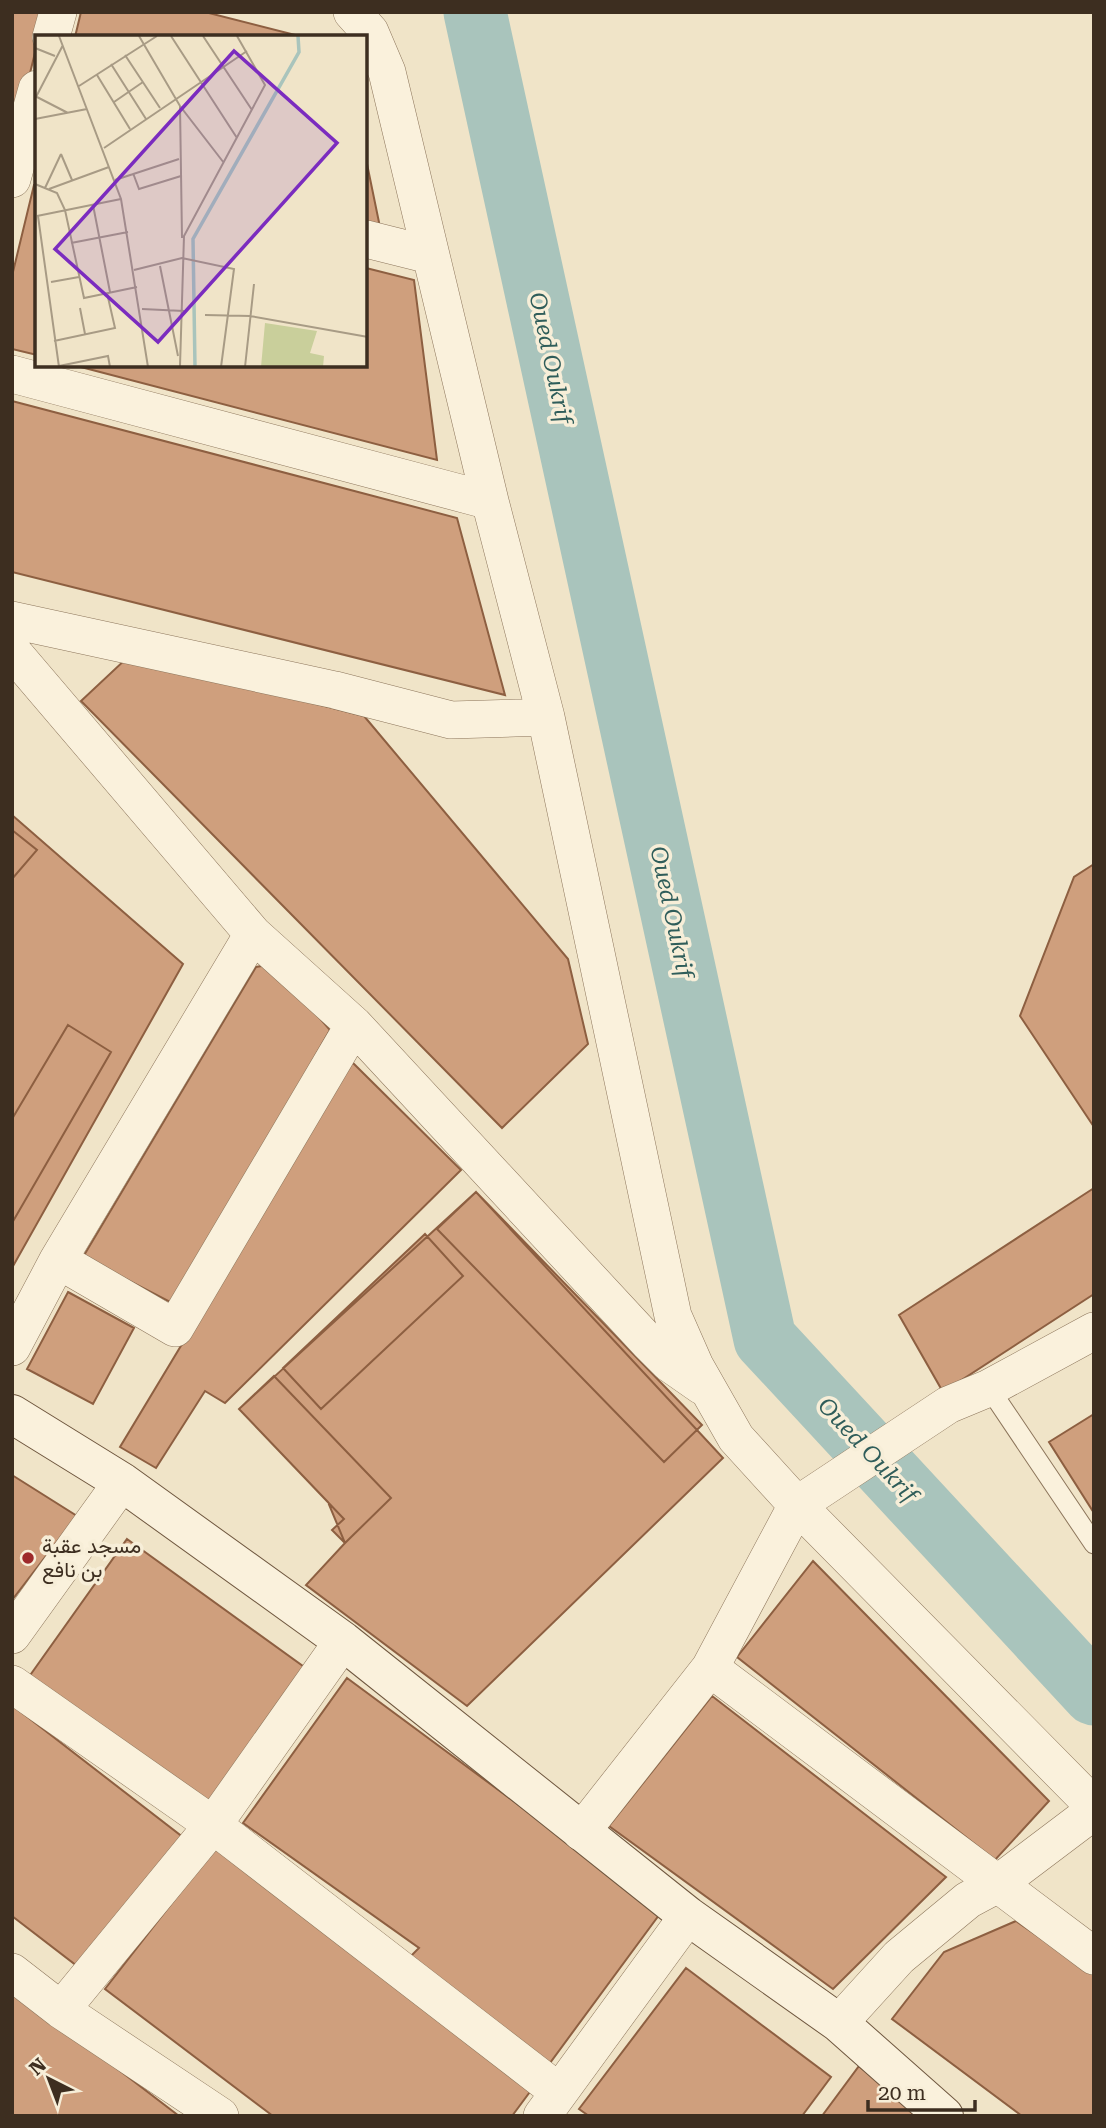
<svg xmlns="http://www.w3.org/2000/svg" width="1106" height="2128" font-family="'Roboto Serif',Vazirmatn,serif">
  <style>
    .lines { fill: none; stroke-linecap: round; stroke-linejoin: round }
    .river { stroke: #a9c4bc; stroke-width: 63 }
    .building { fill: #cf9f7d; stroke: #8d5f41; stroke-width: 2 }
    .lane-casing { stroke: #8d765c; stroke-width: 21 }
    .street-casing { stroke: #8d765c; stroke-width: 38 }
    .secondary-casing { stroke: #6f573f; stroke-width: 40 }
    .lane { stroke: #faf1dc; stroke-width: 19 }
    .street { stroke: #faf1dc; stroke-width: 37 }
    .secondary { stroke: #faf1dc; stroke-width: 38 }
    .poi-dot { fill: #9e2a2b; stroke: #f7eed8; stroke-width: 2.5 }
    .labels { text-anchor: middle; stroke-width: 7; stroke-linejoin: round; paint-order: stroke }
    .poi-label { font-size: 21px; fill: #3d2e20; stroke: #f7eed8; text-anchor: start }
    .water-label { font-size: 23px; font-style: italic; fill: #2f5d5a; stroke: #f7eed8 }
    .inset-river { fill: none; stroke: #a9c4bc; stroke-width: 3.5 }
    .inset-road { fill: none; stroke: #a89b85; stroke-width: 2 }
    .view { fill: #7b2cbf; fill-opacity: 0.15; stroke: #7b2cbf; stroke-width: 3.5 }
    .inset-edge { fill: none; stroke: #3d2e20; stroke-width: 3.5 }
  </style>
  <rect width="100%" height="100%" fill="#f0e4c8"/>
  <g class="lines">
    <path class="river" d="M475,12l290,1327 329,355"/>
  </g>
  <path class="building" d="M12,12h33l-28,114 -5,-1z
    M81,12h124l98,25h-228z
    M366,159l15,73 -15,-5z
    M34,185h3v170l-25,-6v-73z
    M366,268l48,12 23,180 -360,-94h289z
    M12,401l445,117 48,177 -493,-123z
    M129,656l235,60 204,243 20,85 -86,84 -421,-427z
    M12,815l171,149 -171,304z
    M12,830l25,20 -25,29z
    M1094,864v263l-74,-111 54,-139z
    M273,964l57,66 -156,274 -91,-47 173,-290z
    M68,1025l43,27 -99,171v-104z
    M352,1062l109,108 -236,233 -20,-12 -49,77 -36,-21z
    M1094,1188v106l-151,98 -44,-77z
    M476,1192l226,233 -38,37 -227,-233z
    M476,1192l247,266 -256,248 -161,-121 39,-42 -17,-41 -89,-93z
    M425,1234l38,42 -142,133 -38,-41z
    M68,1292l66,36 -41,76 -66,-35z
    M274,1376l117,122 -46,45 -13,-13 12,-11 -105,-110z
    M1094,1414v99l-45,-71z
    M12,1475l65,41 -65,84z
    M127,1539l180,130 -103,141 -178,-129z
    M813,1561l236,240 -54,59 -258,-203z
    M347,1678l315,233 -115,156 -141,-106 13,-13 -176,-125z
    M712,1696l234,181 -113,112 -224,-163z
    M12,1705l172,133 -103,131 -69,-53z
    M217,1845l318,240 -23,31h-239l-168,-127z
    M1016,1921l78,54v141h-72l-130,-97 52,-67z
    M686,1968l145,109 -29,39h-213l-10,-7z
    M12,1988l167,128h-167z
    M859,2066l60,50h-97z"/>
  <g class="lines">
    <defs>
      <path id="lane" d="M989,1388l105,156"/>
      <path id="street" d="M352,12l18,20 17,40 103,429 56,216 127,599 22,50 41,72 61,67 297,301
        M51,37l7,-25
        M12,179l25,-90
        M366,239l64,16
        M12,374l478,127
        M12,620l323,70 116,30 95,-3
        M12,651l241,283 101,91 295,318 20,20 33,23
        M58,1260l117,68 179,-303
        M12,1347l46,-87 195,-326
        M12,1635l110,-153
        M710,1668l384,288
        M12,1684l201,141 346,267
        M581,1832l129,-164 87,-163 151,-100 41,-17 105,-57
        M12,1972l49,38 159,106
        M61,2010l152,-185 130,-184
        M839,2023l60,-66 69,-57 28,-15 98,-74
        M542,2116l146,-200"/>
      <path id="secondary" d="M12,1414l110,68 221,159 345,275 151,107 105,93"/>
    </defs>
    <use href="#lane" class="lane-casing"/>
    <use href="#street" class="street-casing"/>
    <use href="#secondary" class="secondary-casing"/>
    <use href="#lane" class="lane"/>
    <use href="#street" class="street"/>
    <use href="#secondary" class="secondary"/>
  </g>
  <circle class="poi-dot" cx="28" cy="1558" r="7"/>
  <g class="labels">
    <g class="poi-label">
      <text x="42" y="1553">مسجد عقبة<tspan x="42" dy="24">بن نافع</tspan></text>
    </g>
    <g class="water-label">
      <text transform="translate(551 358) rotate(78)" y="8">Oued Oukrif</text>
      <text transform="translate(672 912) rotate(78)" y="8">Oued Oukrif</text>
      <text transform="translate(868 1450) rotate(47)" y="8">Oued Oukrif</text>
    </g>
  </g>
  <g transform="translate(35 35)">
    <rect width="332" height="332" fill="#f0e4c8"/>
    <path d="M230,288l52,8 -7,22 14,3 -1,11h-62z" fill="#c9cf9b"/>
    <path class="inset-river" d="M160,332l-2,-128 106,-187 -1,-16"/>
    <path class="inset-road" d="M24,1l62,163 27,168M104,1l41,70 44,57M136,1l66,102M168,1l49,74M0,13l20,8M90,20l35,53M76,29l35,55M62,40l33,54M44,51l78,-50M0,61l33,17M1,62l27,-52M79,67l29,-20M145,71l2,132M0,84l52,-10M69,113l143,-97M26,119l11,26M98,138l6,16 42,-13M80,145l64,-21M0,149l22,9 8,17 19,88 53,-11M10,153l16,-34M14,154l60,-22M58,170l17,87M2,181l84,-17M3,181l21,151M36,208l57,-11M125,231l18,90M99,235l48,-12 52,11 -13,98M16,247l28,-5M45,273l5,26M107,274l42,2M170,280l45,1 118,21M19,306l61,-13 -8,-35M24,331l49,-10 2,11M145,331l4,-130 81,-151 -28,-49M210,332l9,-83"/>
    <path class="view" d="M199,16l103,92 -179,199 -103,-93z"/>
    <rect width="332" height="332" class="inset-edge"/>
  </g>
  <rect width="1106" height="2128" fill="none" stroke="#3d2e20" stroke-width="28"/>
  <g transform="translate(49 2079) rotate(318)" stroke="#f7eed8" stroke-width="5" paint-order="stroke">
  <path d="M0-5L12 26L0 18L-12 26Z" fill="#3d2e20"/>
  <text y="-10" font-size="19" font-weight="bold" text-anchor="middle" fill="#3d2e20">N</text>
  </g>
  <path d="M868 2100v10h107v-10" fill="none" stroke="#3d2e20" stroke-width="3.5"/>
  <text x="878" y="2100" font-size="21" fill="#3d2e20" stroke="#f7eed8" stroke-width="5" paint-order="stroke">20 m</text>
</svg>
